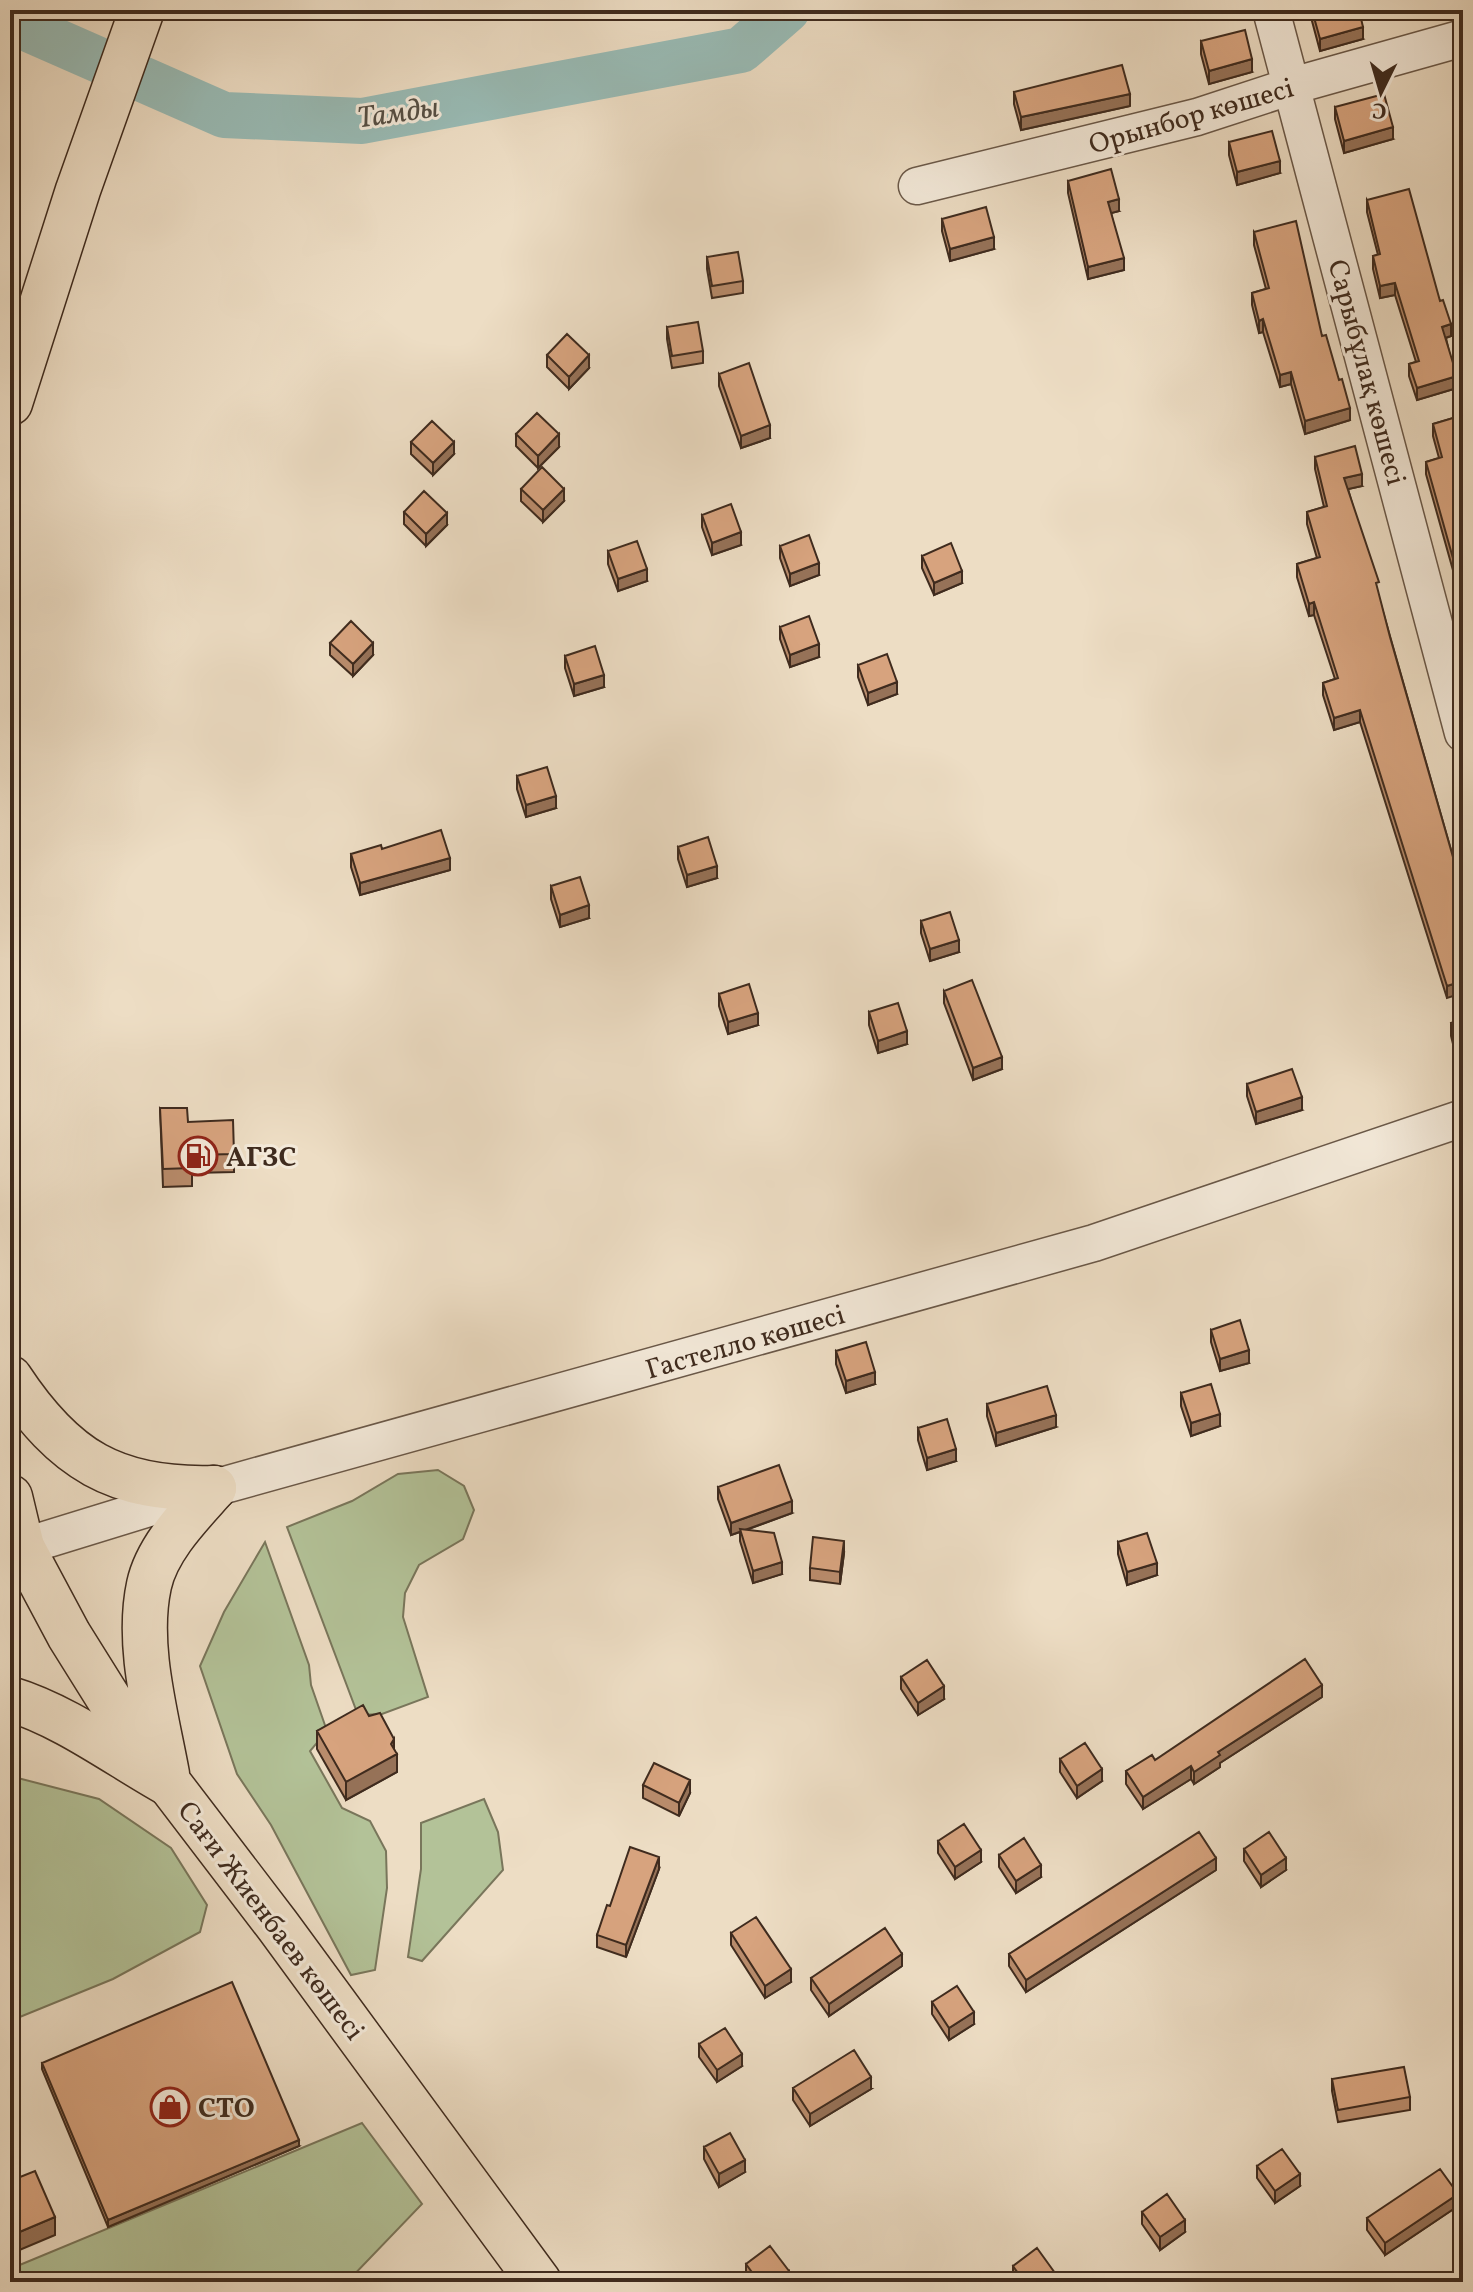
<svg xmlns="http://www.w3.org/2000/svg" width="1473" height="2292" font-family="Vollkorn,serif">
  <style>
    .green { fill: #b3c298; stroke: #79765b; stroke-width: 2 }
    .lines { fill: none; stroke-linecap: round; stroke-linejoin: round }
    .river { stroke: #99bbb5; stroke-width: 46 }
    .minor-casing { stroke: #6a5848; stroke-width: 39 }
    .major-casing { stroke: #3f2b1e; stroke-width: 47 }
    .highway-casing { stroke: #3f2b1e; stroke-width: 47 }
    .minor { stroke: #f3e9d9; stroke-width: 36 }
    .major { stroke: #edddc4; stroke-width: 44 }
    .highway { stroke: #edddc4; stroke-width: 44 }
    .wall { fill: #b98c6c; stroke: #3f2b1e; stroke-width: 2 }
    .shaded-wall { fill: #967258; stroke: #3f2b1e; stroke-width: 2 }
    .building { fill: #d7a37e; stroke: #3f2b1e; stroke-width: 2 }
    .labels { text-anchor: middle; stroke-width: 6; stroke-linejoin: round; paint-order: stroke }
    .street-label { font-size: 28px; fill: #3f2b1e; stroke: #f3e9d9 }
    .poi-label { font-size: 28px; font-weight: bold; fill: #3f2b1e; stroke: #f3e9d9; text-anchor: start }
    .water-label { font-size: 30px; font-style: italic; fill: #564f44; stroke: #f3e9d9 }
  </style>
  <rect width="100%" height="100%" fill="#edddc4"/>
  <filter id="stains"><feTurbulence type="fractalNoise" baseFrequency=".0025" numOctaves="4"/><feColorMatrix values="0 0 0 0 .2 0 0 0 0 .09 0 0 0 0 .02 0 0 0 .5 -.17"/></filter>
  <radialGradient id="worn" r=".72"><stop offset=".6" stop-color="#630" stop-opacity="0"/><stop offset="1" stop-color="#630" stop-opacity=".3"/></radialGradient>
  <path class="green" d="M438,1470l26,16 10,24 -11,29 -44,26 -14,28 -2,24 25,80 -46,17 -24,1 -71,-188 65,-26 46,-27z
    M265,1542l44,123 2,20 16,46 -17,20 32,57 28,13 16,30 1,37 -12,82 -24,5 -80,-150 -34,-51 -37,-108 24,-54z
    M10,1776l89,23 72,49 36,57 -7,27 -87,47 -103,42z
    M484,1799l14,33 5,38 -81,91 -14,-4 13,-88v-46z
    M362,2123l60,81 -75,78h-337v-13z"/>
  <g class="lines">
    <path class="river" d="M10,21l214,94 138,6 379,-71 46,-40"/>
    <defs>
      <path id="minor" d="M1271,10l192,723
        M917,186l280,-69 95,-31 171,-48
        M22,1547l192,-59 880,-245 369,-125"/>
      <path id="major" d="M22,1547l47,88 60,96 149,195 261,356
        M167,1774c-11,-60 -31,-129 -18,-189 8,-37 41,-70 65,-97"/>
      <path id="highway" d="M10,403l68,-213 64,-180
        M10,1378c54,82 105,113 204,110
        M10,1497l12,50 -12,8
        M10,1699c56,17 107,56 159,85"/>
    </defs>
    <use href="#minor" class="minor-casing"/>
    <use href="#major" class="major-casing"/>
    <use href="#highway" class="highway-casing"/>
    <use href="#minor" class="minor"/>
    <use href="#major" class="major"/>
    <use href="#highway" class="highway"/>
  </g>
  <path class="wall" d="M1312,10l51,29 -43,12 -8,-30z
    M1201,41l51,31 -43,12 -8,-30z
    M1014,92l116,14 -109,24 -7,-26z
    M1335,107l58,32 -49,14 -9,-34z
    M1229,142l51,31 -43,12 -8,-30z
    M1068,181l51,30 -8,2 13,57 -36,9 -20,-86z
    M1367,200l84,136 -5,2 11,50 -40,12 -8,-24v-12l7,-2 -21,-67 -15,3 -7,-29v-13l5,-1 -11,-43z
    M942,219l52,30 -44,12 -8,-30z
    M1254,232l68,104 28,84 -45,14 -14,-50 -11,3 -17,-55 -4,1 -7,-28v-12l14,-4 -12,-44z
    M707,257l36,24v12l-31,5 -5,-29z
    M667,327l36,24v12l-31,5 -5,-29z
    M547,355l42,13 -20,21 -22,-22z
    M719,374l51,64 -29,10 -22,-62z
    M1463,415v191l-37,-132v-12l13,-4 -6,-22v-12z
    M516,434l43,13 -21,21 -22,-22z
    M411,442l43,12 -21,21 -22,-21z
    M1315,457l47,29 -14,3 115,403 -16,106 -87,-276 -26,8 -11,-35v-12l12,-4 -21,-64 -5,1 -12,-39v-13l20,-6 -10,-34v-12l17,-5 -9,-38z
    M521,489l43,12 -21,21 -22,-21z
    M404,512l43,13 -21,21 -22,-22z
    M702,515l39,30 -29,10 -10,-28z
    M780,546l39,29 -29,11 -10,-28z
    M608,551l39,30 -29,10 -10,-27z
    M922,556l40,27 -28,12 -12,-27z
    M780,627l39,30 -29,10 -10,-28z
    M330,643l43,12 -20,21 -23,-21z
    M565,656l39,31 -30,9 -9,-28z
    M858,665l39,29 -29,11 -10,-28z
    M517,776l39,32 -30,9 -9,-28z
    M678,847l39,31 -30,9 -9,-28z
    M351,854l99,16 -90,25 -9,-28z
    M551,886l38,32 -29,9 -9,-28z
    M921,921l38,31 -29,9 -9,-28z
    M944,991l58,78 -29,11 -29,-77z
    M719,994l39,31 -30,9 -9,-28z
    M869,1012l38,32 -29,9 -9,-28z
    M1463,1020v43l-5,1 -7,-28v-13z
    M1247,1084l55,26 -46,14 -9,-28z
    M160,1108l74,46v18l-42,1v13l-29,1z
    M1211,1330l38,33 -29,8 -9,-29z
    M836,1351l39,33 -29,9 -10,-29z
    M1181,1393l39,33 -29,10 -10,-30z
    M987,1404l69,23 -60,19 -9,-30z
    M918,1428l38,33 -29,9 -9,-30z
    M718,1487l74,26 -46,17 36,44 -29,9 -13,-42v-9l-9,3 -13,-36z
    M1118,1542l39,33 -30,10 -9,-31z
    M844,1553l-4,31 -30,-4v-12z
    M901,1677l43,22 -26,16 -17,-26z
    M1322,1697l-102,66v4l-26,17 -3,-5 -48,30 -17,-25v-13z
    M369,1716l25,33 3,23 -51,28 -29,-51v-18z
    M1060,1759l42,22 -25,17 -17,-26z
    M643,1785l47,8 -11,23 -36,-18z
    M938,1841l43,21 -26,17 -17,-26z
    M1244,1849l42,21 -25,17 -17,-26z
    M999,1855l42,22 -25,16 -17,-26z
    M659,1869l-33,88 -29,-10v-12l13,-29z
    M1216,1870l-190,122 -17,-26v-12z
    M731,1933l60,49 -26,16 -34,-53z
    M902,1966l-73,50 -18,-26v-12z
    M932,2002l42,22 -25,16 -17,-26z
    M699,2044l43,22 -25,16 -18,-25z
    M42,2063l257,83 -191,81 -66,-158z
    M1332,2079l78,18v13l-72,12 -6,-31z
    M793,2088l78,1 -61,37 -17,-26z
    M704,2147l41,25 -26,15 -15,-28z
    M1257,2166l43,20 -25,17 -18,-25z
    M1458,2206l-73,49 -18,-25v-12z
    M1142,2212l43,20 -25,18 -18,-26z
    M746,2264l43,18h-39l-4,-6z
    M1013,2266l42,16h-39l-3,-4z"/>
  <path class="shaded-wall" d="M1363,27v12l-43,12v-12z
    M1252,59v13l-43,12v-13z
    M1130,94v12l-109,24v-13z
    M1393,127v12l-49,14v-12z
    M1280,161v12l-43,12v-13z
    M1119,199v12l-11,3v-12z
    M994,237v12l-44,12v-12z
    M1124,258v12l-36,9v-12z
    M1395,283v12l-15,3v-12z
    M1263,319v13l-4,1v-12z
    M1451,324v12l-9,3v-12z
    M589,355v13l-20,21v-12z
    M1291,372v12l-11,3v-12z
    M1457,376v12l-40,12v-12z
    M1350,408v12l-45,14v-13z
    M770,425v13l-29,10v-12z
    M559,434v13l-21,21v-12z
    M454,442v12l-21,21v-12z
    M1362,474v12l-18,4v-12z
    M564,489v12l-21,21v-12z
    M447,513v12l-21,21v-12z
    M741,532v13l-29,10v-12z
    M819,563v12l-29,11v-12z
    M647,569v12l-29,10v-12z
    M962,571v12l-28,12v-12z
    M1314,602v13l-5,1v-12z
    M373,643v12l-20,21v-12z
    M819,644v13l-29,10v-12z
    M604,675v12l-30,9v-12z
    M897,682v12l-29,11v-12z
    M1360,710v12l-26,8v-12z
    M556,796v12l-30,9v-12z
    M450,858v12l-90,25v-12z
    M717,866v12l-30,9v-12z
    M589,905v13l-29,9v-12z
    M959,940v12l-29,9v-12z
    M1463,981v12l-16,5v-12z
    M758,1013v12l-30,9v-12z
    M907,1031v13l-29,9v-12z
    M1463,1051v12l-5,1v-12z
    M1002,1057v12l-29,11v-12z
    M1302,1097v13l-46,14v-12z
    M1249,1350v13l-29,8v-12z
    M875,1372v12l-29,9v-12z
    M1220,1414v12l-29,10v-13z
    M1056,1415v12l-60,19v-13z
    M956,1449v12l-29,9v-12z
    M792,1501v12l-61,22v-12z
    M844,1541v12l-4,31v-12z
    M782,1562v12l-29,9v-12z
    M1157,1563v12l-30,10v-13z
    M1322,1685v12l-102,66v4l-26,17v-12l24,-20z
    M944,1686v13l-26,16v-12z
    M394,1739v16l3,-1v18l-51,28v-18l45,-38z
    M1191,1766v13l-48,30v-12z
    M1102,1769v12l-25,17v-12z
    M690,1780v13l-11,23v-13z
    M981,1850v12l-26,17v-12z
    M659,1857v12l-33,88v-12z
    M1216,1858v12l-190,122v-12z
    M1286,1858v12l-25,17v-12z
    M1041,1865v12l-25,16v-12z
    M902,1954v12l-73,50v-12z
    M791,1969v13l-26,16v-12z
    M974,2012v12l-25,16v-12z
    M742,2054v12l-25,16v-12z
    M871,2077v12l-61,37v-12z
    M299,2140v6l-191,81v-7z
    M745,2160v12l-26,15v-13z
    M1300,2174v12l-25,17v-12z
    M1458,2194v12l-73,49v-12z
    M55,2217v18l-45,19v-18z
    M1185,2220v12l-25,18v-13z
    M789,2271v11h-15z
    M1055,2273v9h-12z"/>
  <path class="building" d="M1312,10h47l4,17 -43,12z
    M1245,30l7,29 -43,12 -8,-30z
    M1122,65l8,29 -109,23 -7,-25z
    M1384,94l9,33 -49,14 -9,-34z
    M1272,131l8,30 -43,11 -8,-30z
    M1111,169l8,30 -11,3 16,56 -36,9 -20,-86z
    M1409,189l31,112 3,-1 8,24 -9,3 15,49 -40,12 -8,-24 10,-3 -24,-78 -15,3 -7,-30 7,-2 -13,-54z
    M986,207l8,30 -44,12 -8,-30z
    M1296,221l26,115 4,-1 13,45 3,-1 8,29 -45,13 -14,-49 -11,3 -17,-56 -4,2 -7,-28 17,-5 -15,-56z
    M738,252l5,29 -31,5 -5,-29z
    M698,322l5,29 -31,5 -5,-29z
    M567,334l22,21 -20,22 -22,-22z
    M749,363l21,62 -29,11 -22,-62z
    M537,413l22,21 -21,22 -22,-22z
    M1463,415v179l-37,-132 16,-5 -9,-33z
    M432,421l22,21 -21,21 -22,-21z
    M1355,446l7,28 -18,4 35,104 -3,1 14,54 73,255v89l-16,5 -87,-276 -26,8 -11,-35 15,-5 -24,-76 -5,2 -12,-40 23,-7 -13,-45 20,-6 -12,-49z
    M542,467l22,22 -21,21 -22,-21z
    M424,491l23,22 -21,21 -22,-22z
    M731,504l10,28 -29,11 -10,-28z
    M809,535l10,28 -29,11 -10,-28z
    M637,541l10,28 -29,10 -10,-28z
    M951,543l11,28 -28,12 -12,-27z
    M809,616l10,28 -29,11 -10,-28z
    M351,621l22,22 -20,21 -23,-21z
    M595,646l9,29 -30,9 -9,-28z
    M887,654l10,28 -29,11 -10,-28z
    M547,767l9,29 -30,9 -9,-29z
    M441,830l9,28 -90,25 -9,-29 30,-9 1,4z
    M708,837l9,29 -30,9 -9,-28z
    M580,877l9,28 -29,10 -9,-29z
    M950,912l9,28 -29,9 -9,-28z
    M972,980l30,77 -29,11 -29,-77z
    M749,984l9,29 -30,9 -9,-28z
    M898,1003l9,28 -29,10 -9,-29z
    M1463,1020v31l-5,1 -7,-29z
    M1292,1069l10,28 -46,15 -9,-28z
    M160,1108h27l1,14 45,-2 1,34 -42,1v13l-29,1z
    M1240,1320l9,30 -29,9 -9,-29z
    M866,1342l9,30 -29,9 -10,-30z
    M1211,1384l9,30 -29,9 -10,-30z
    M1047,1386l9,29 -60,18 -9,-29z
    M947,1419l9,30 -29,9 -9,-30z
    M779,1465l13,36 -61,22 -13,-36z
    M740,1529l34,4 8,29 -29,9z
    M1147,1533l10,30 -30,9 -9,-30z
    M813,1537l31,4 -4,31 -30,-4z
    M1305,1659l17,26 -104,67 2,3 -26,17 -3,-6 -48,31 -17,-26 26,-16 3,5z
    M927,1660l17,26 -26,17 -17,-26z
    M363,1705l6,11 11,-3 14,26 -3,5 6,10 -51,28 -29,-51z
    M1085,1743l17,26 -25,17 -17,-27z
    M654,1763l36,17 -11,23 -36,-18z
    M964,1824l17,26 -26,17 -17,-26z
    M1199,1832l17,26 -190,122 -17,-26z
    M1269,1832l17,26 -25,17 -17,-26z
    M1024,1838l17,27 -25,16 -17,-26z
    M630,1847l29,10 -33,88 -29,-10 10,-30 3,1z
    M756,1917l35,52 -26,17 -34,-53z
    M885,1928l17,26 -73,50 -18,-26z
    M232,1982l67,158 -191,80 -66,-157z
    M957,1986l17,26 -25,16 -17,-26z
    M725,2028l17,26 -25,16 -18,-26z
    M854,2050l17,27 -61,37 -17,-26z
    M1404,2067l6,30 -72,13 -6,-31z
    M730,2133l15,27 -26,14 -15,-27z
    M1282,2149l18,25 -25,17 -18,-25z
    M1440,2169l18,25 -73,49 -18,-25z
    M35,2171l20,46 -45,19v-55z
    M1167,2194l18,26 -25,17 -18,-25z
    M770,2246l19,25 -15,11h-15l-13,-18z
    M1037,2248l18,25 -12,9h-19l-11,-16z"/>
  <defs>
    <symbol id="fuel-ring" viewBox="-11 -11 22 22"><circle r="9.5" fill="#f3e9d9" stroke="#8f2418" stroke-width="1.5"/><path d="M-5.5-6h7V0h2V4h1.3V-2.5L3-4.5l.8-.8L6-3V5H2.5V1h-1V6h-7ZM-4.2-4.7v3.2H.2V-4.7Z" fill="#8f2418"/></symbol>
    <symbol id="shop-ring" viewBox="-11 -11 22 22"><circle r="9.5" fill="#f3e9d9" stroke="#8f2418" stroke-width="1.5"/><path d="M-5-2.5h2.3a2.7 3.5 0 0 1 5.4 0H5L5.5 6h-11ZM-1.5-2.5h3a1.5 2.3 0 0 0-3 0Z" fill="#8f2418"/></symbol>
  </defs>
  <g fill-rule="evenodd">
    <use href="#fuel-ring" x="176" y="1134" width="44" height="44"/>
    <use href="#shop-ring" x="148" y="2085" width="44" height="44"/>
  </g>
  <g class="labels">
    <g class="street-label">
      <text transform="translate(1191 115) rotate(-16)" y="10">Орынбор көшесі</text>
      <text transform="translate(1368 372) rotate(75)" y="10">Сарыбұлақ көшесі</text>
      <text transform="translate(745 1341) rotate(-16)" y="10">Гастелло көшесі</text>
      <text transform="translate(272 1920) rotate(53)" y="10">Сағи Жиенбаев көшесі</text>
    </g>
    <g class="poi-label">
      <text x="226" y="1166">АГЗС</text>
      <text x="198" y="2117">СТО</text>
    </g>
    <g class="water-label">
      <text transform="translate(398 112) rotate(-8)" y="10">Тамды</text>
    </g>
  </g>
  <rect width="1473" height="2292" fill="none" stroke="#edddc4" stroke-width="40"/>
  <rect x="12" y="12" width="1449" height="2268" fill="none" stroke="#3f2b1e" stroke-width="4"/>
  <rect x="20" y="20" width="1433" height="2252" fill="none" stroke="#3f2b1e" stroke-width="2"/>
  <g transform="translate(1381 92) rotate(185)" stroke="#f3e9d9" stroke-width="6" paint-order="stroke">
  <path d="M0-6L14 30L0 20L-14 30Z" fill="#3f2b1e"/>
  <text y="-12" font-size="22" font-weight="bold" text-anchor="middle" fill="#3f2b1e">С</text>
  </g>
  <rect width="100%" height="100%" filter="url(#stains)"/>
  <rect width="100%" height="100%" fill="url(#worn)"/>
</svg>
